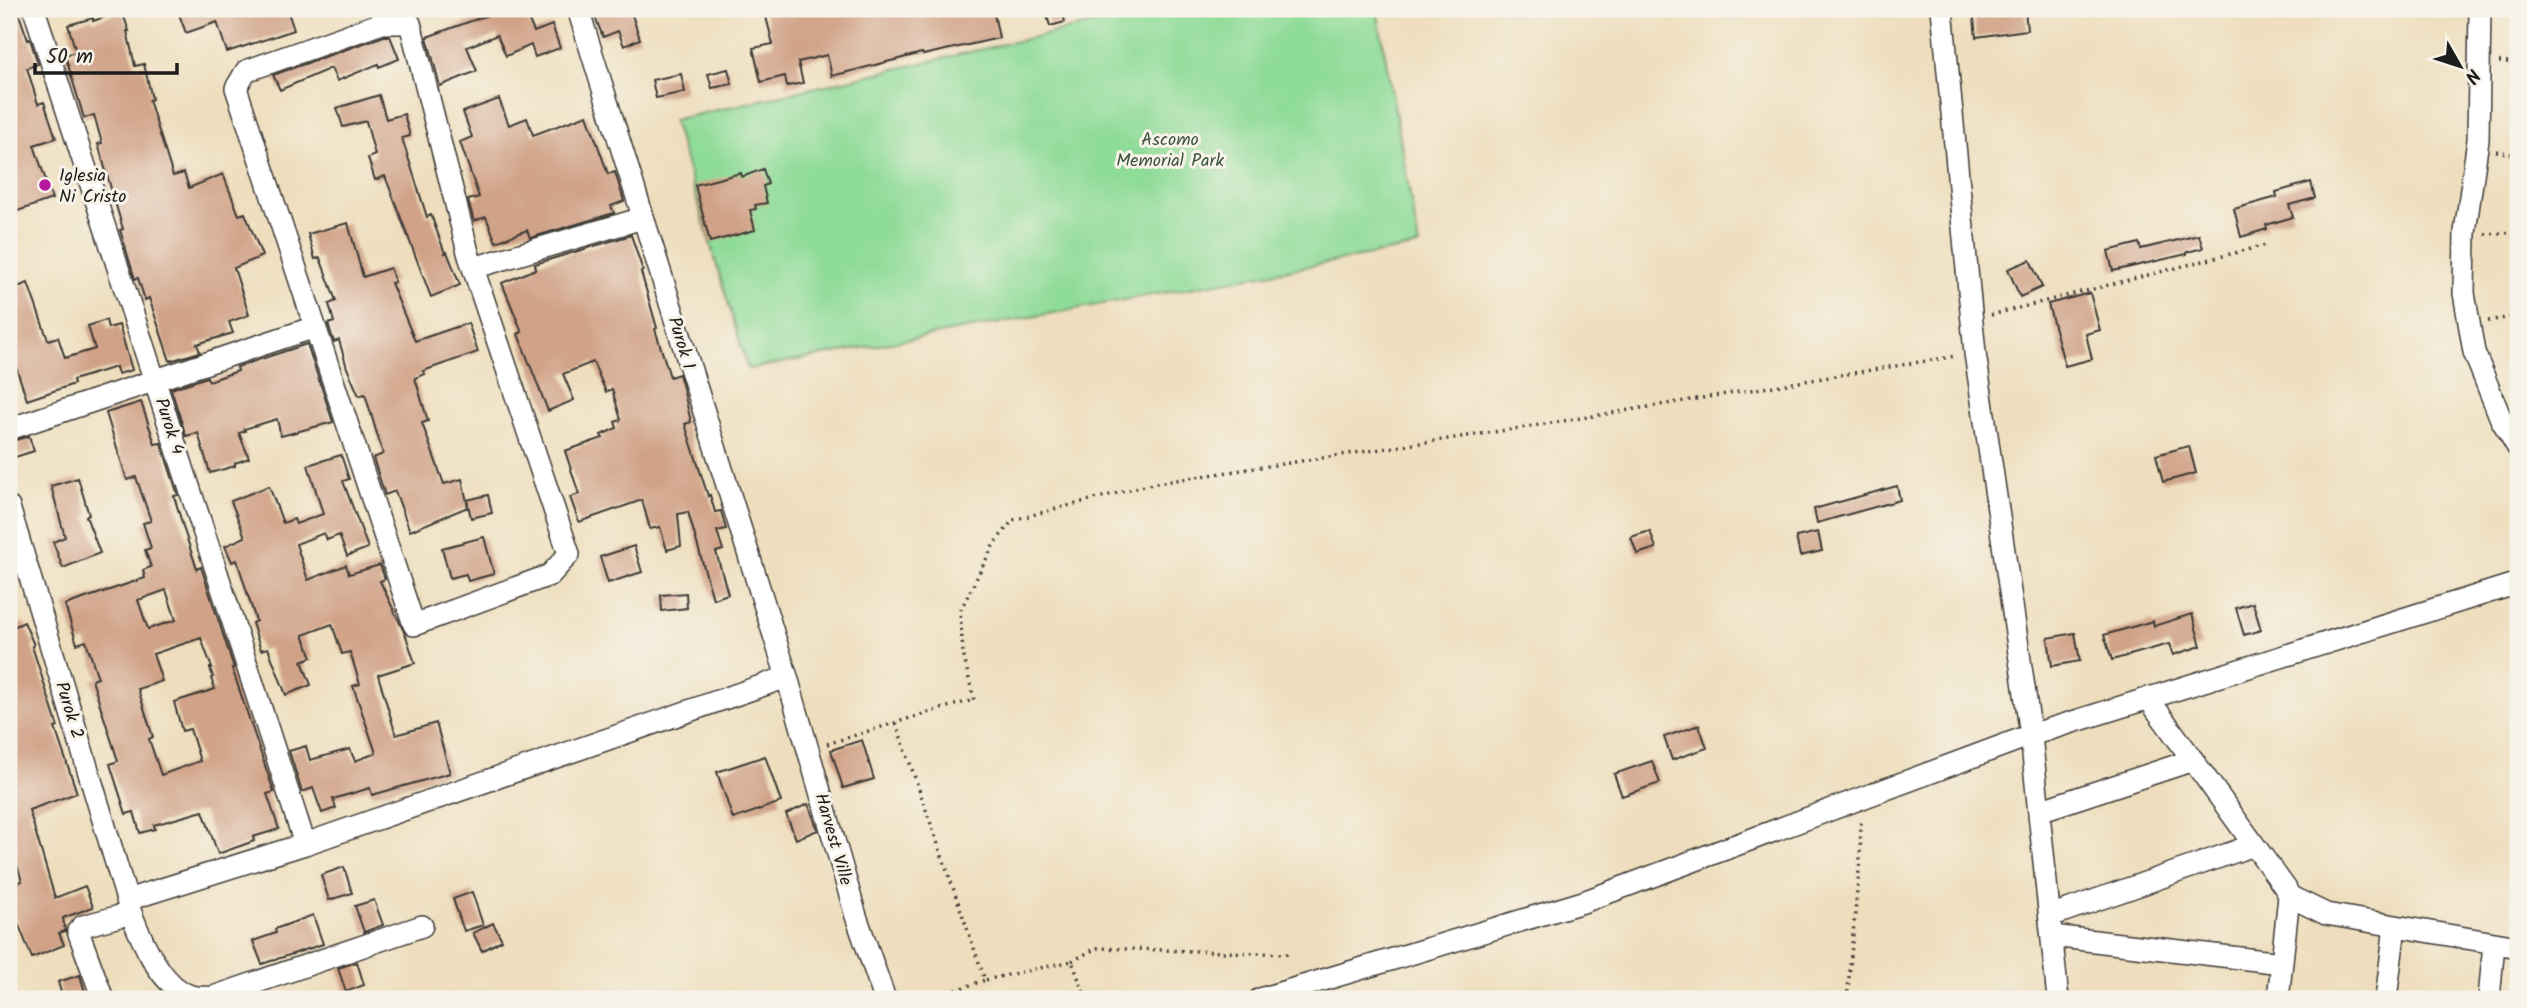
<svg xmlns="http://www.w3.org/2000/svg" width="2527" height="1008" font-family="Kalam,sans-serif">
  <style>
    .green { fill: #8fdb98; stroke: #567c5a; stroke-width: 2 }
    .building { fill: #d0a287; fill-rule: evenodd }
    .lines { fill: none; stroke-linecap: round; stroke-linejoin: round }
    .street-casing { stroke: #3c3934; stroke-width: 24 }
    .path { stroke: #3c3934; stroke-width: 3.5; stroke-dasharray: 2 5; stroke-linecap: butt }
    .street { stroke: #fff; stroke-width: 21 }
    .poi-dot { fill: #b5179e; stroke: #f7f3e8; stroke-width: 2.5 }
    .labels { text-anchor: middle; stroke-width: 6; stroke-linejoin: round; paint-order: stroke }
    .park-label { font-size: 18px; fill: #3e5541; stroke: #f7f3e8 }
    .poi-label { font-size: 18px; fill: #1c1c1c; stroke: #f7f3e8; text-anchor: start }
    .street-label { font-size: 18px; fill: #1c1c1c; stroke: #f7f3e8 }
  </style>
  <rect width="100%" height="100%" fill="#f7f3e8"/>
  <filter id="ink" filterUnits="userSpaceOnUse"><feTurbulence type="fractalNoise" baseFrequency=".0143" numOctaves="2"/><feDisplacementMap in="SourceGraphic" scale="14" xChannelSelector="R" yChannelSelector="G"/><feConvolveMatrix kernelMatrix="1 2 1 2 8 2 1 2 1" color-interpolation-filters="sRGB"/></filter>
  <filter id="wash" filterUnits="userSpaceOnUse"><feTurbulence type="fractalNoise" baseFrequency=".00686" numOctaves="4" result="noise"/><feDisplacementMap in="SourceGraphic" scale="28" xChannelSelector="R" yChannelSelector="G"/><feGaussianBlur stdDeviation="1.57" result="paint"/><feColorMatrix in="noise" values="0 0 0 0 0 0 0 0 0 0 0 0 0 0 0 0 0 1.4 0 .05"/><feComposite in="paint" operator="in"/></filter>
  <g filter="url(#wash)">
    <rect width="100%" height="100%" fill="#eedebd"/>
    <path class="green" d="M1157,9h220l42,237 -671,123 -75,-249z"/>
    <g id="blocks">
      <path class="building" d="M9,9h8l11,31 2,-1 8,25 -11,4 11,36 6,-2 12,36 -22,7 18,54 -43,15v-72l3,-2 -3,-11z
        M192,9h64l3,8 28,-8 7,21 -67,22 -10,-30 -31,11 -7,-19z
        M485,9h39l10,23 18,-7 8,23 -25,9 -4,-12 -25,11 -9,-21 -30,12 10,24 -37,15 -13,-49 61,-22z
        M594,9h36l10,30 -16,7 -6,-15 -15,6 -9,-23z
        M764,9h126v5l25,-5h78l6,29 -76,17 -1,-2 -90,23 -5,-21 -29,7 5,21 -16,3 -2,-10 -24,6 -8,-34 20,-4z
        M1045,9h17l3,13 -15,4z
        M1973,9h52l2,21 -51,7z
        M122,11l7,20h-2l8,35 9,-2 8,35 -3,1 24,76 11,-3 5,15 34,-14 16,41 6,-2 17,43 -28,12 15,47 -20,7 4,11 -36,11 3,8 -30,9 -21,-63 -4,2 -7,-22 -3,1 -15,-49 3,-1 -25,-85 4,-1 -8,-28 -10,3 -19,-63 11,-3 -8,-27 25,-7v3z
        M384,36h6l9,23 -20,8 -1,-3 -41,17 -6,-13 -51,22 -7,-15z
        M728,69l4,15 -20,4 -4,-14z
        M681,74l4,18 -29,6 -4,-18z
        M379,95l7,24 18,-5 6,22 -8,2 25,79 4,-2 14,38 2,-1 13,33 -29,12 -46,-121 -10,4 -7,-22 7,-3 -9,-34 -23,6 -6,-19z
        M499,99l10,26 18,-7 6,17 54,-20 21,59 7,-2 9,29 -13,5 3,7 -84,25 -3,-8 -31,12 -10,-25 -12,4 -6,-21 11,-3 -19,-55 12,-5 -9,-25z
        M763,169l5,15 -5,2 4,17 -12,2 1,4 -6,1 5,20 -45,12 -15,-57 46,-12 1,4z
        M2311,182l4,16 -26,7 4,12 -27,8 1,4 -26,8 -7,-28 43,-12 -1,-5z
        M348,223l15,54 27,-9 5,14 -4,1 24,58 53,-18 10,29 -55,19 2,3 -10,4 13,43 -6,2 22,61 18,-5 6,28 -58,24 -15,-40 -10,4 -12,-37 10,-4 -18,-60 -6,2 -12,-28 -8,-28 -5,2 -6,-18 6,-2 -5,-18 7,-3 -16,-43 -5,1 -7,-25z
        M631,235l12,36 -2,1 16,56 -2,1 15,48 9,-3 4,14 8,34 -6,2 23,72 2,-1 5,17 6,-1 5,18 -9,2 6,19 -7,2 12,42 -15,5 -25,-87 -10,2 3,32 -14,4 -7,-23 -10,2 -8,-29 -63,22 -9,-25 9,-3 -14,-43 38,-13 -2,-3 16,-7 -2,-6 6,-2 -9,-31 -6,3 -13,-30 -30,12 11,26 -26,11 -30,-77 4,-2 -20,-49 34,-14 -1,-5z
        M2199,235l4,13 -16,4v2l-74,17 -5,-20 31,-8 2,6z
        M2030,260l12,27 -22,10 -12,-28z
        M28,283l20,57 10,-3 7,21 30,-9 -7,-23 18,-6 2,8 11,-3 13,45 -14,4 -2,-7 -43,13 1,4 -47,16 -18,-54v-56z
        M2090,293l10,37 -14,4 6,25 -27,7 -17,-62z
        M307,344l26,78 -52,14 -4,-17 -33,10 1,2 -6,2 10,25 -14,5v3l-25,7 -12,-40 -12,3 -15,-47 36,-12 2,4 29,-10 -1,-4z
        M141,402l14,42 6,-1 17,52 -4,1 11,37 12,36 4,-2 33,101h-2l42,124 -7,2 12,35 -26,8 1,4 -36,13 -15,-43 -49,14 1,4 -15,4 -6,-21 -8,2 -16,-50 8,-3 -26,-81 6,-2 -12,-37 -9,3 -12,-39 80,-27 -2,-8 8,-3 -6,-17 6,-2 -8,-25 8,-2 -15,-44 -9,3 -21,-67zM166,590l10,30 -28,9 -10,-29zM201,638l11,30h-2l3,9 -2,1 4,11 -41,13 8,29 8,-2 10,32 -39,14 -12,-36 4,-2 -15,-48 24,-8 -9,-27z
        M29,436l5,15 -25,8v-17z
        M2189,446l7,27 -33,9 -7,-27z
        M341,455l8,24 -6,2 25,67 -21,8 -8,-21 -12,5 -3,-7 -28,11 12,36 38,-15 3,9 31,-9 5,14 -5,2 26,55 9,27 -37,12 18,60 40,-12 14,50 -78,22 -2,-7 -37,11 3,9 -14,5 -9,-25 -11,4 -13,-41 17,-5 4,14 40,-11 5,12 21,-8 -23,-67 7,-2 -10,-32 -8,2 -10,-30 -29,11 9,22 -10,4 9,24 -25,10 -18,-47 -7,2 -9,-27 4,-2 -19,-61 -5,2 -7,-16 20,-9 -14,-36 38,-15 14,37 11,-4 2,5 27,-10 -15,-49z
        M78,478l11,37 -3,1 14,37 -37,15 -10,-26 12,-5 -14,-51z
        M1897,486l3,14 -83,23 -3,-14z
        M488,495l4,18 -21,5 -4,-18z
        M1650,531l6,17 -19,6 -6,-17z
        M1818,532l4,19 -22,5 -4,-19z
        M484,537l10,37 -26,7 -2,-7 -16,4 -8,-30z
        M634,546l8,26 -34,11 -8,-26z
        M686,593l1,15 -25,3 -1,-16z
        M2253,603l8,27 -17,5 -8,-27z
        M2192,614l9,32 -28,9 -4,-11 -57,16 -8,-25 49,-14 1,5z
        M24,622l10,23 -2,1 26,81 -3,1 22,65 -48,17 26,88 30,-12 8,21 -30,11 2,13 -6,2 5,12 -32,13 -16,-40 -7,3v-34l13,-6 -13,-42v-210z
        M2075,633l5,28 -28,5 -4,-28z
        M1699,725l8,23 -35,12 -8,-23z
        M862,740l12,39 -31,9 -12,-38z
        M765,756l16,46 -48,17 -16,-47z
        M1652,761l8,22 -38,13 -8,-22z
        M808,804l10,26 -22,9 -10,-25z
        M344,867l8,26 -23,7 -8,-25z
        M472,892l11,33 -19,6 -11,-32z
        M374,900l9,25 -19,7 -9,-26z
        M313,915l10,29 -61,20 -9,-23 23,-8 -1,-4z
        M493,923l9,17 -20,11 -9,-18z
        M357,962l7,23 -18,7 -8,-24z
        M80,975l7,24h-24l-5,-17z"/>
    </g>
  </g>
  <g filter="url(#ink)">
    <use href="#blocks" fill-opacity="0" stroke="#3c3934" stroke-width="2"/>
    <g class="lines">
      <defs>
        <path id="street" d="M34,9l271,835
          M578,9l209,668 69,239 29,83
          M1942,9l33,344 56,382 27,264
          M2480,9l-2,131 -13,92 -1,61 10,59 27,67 17,29
          M382,23h28l59,233 100,298 -19,21 -136,50 -178,-537 10,-17z
          M473,268l170,-50
          M9,429l306,-102
          M9,507l122,406c10,26 30,74 60,83 6,2 15,1 22,1l209,-71
          M2148,698l138,191 3,7 -11,103
          M2039,811l154,-51
          M2289,896l37,18 192,33
          M127,900l178,-56 482,-167
          M2050,916l204,-71
          M2052,936l230,27
          M103,999l-25,-68 5,-5 48,-13
          M1260,999l323,-97 448,-167 487,-152
          M2386,999l9,-73
          M2489,999l5,-56"/>
      </defs>
      <use href="#street" class="street-casing"/>
      <path class="path" d="M2499,62h19
        M2496,151l22,4
        M2485,234l33,-2
        M1991,315l275,-70
        M2488,321l30,-5
        M896,723l89,257 87,-19 14,38
        M827,744l109,-34 38,-10 -11,-47 -3,-42 34,-67 19,-24 143,-37 371,-56 429,-71
        M1072,961l25,-13 192,6
        M929,999l56,-19
        M1847,999l13,-140 1,-39"/>
      <use href="#street" class="street"/>
    </g>
  </g>
  <circle class="poi-dot" cx="45" cy="185" r="7"/>
  <g class="labels">
    <g class="park-label">
      <text x="1170" y="145">Ascomo<tspan x="1170" dy="21">Memorial Park</tspan></text>
    </g>
    <g class="poi-label">
      <text x="59" y="181">Iglesia<tspan x="59" dy="21">Ni Cristo</tspan></text>
    </g>
    <g class="street-label">
      <text transform="translate(682 343) rotate(73)" y="6">Purok 1</text>
      <text transform="translate(170 426) rotate(72)" y="6">Purok 4</text>
      <text transform="translate(70 710) rotate(73)" y="6">Purok 2</text>
      <text transform="translate(834 839) rotate(74)" y="6">Harvest Ville</text>
    </g>
  </g>
  <rect width="2527" height="1008" fill="none" stroke="#f7f3e8" stroke-width="35"/>
  <g transform="translate(2460 66) rotate(129)" stroke="#f7f3e8" stroke-width="5" paint-order="stroke">
  <path d="M0-5L12 26L0 18L-12 26Z" fill="#1c1c1c"/>
  <text y="-10" font-size="19" font-weight="bold" text-anchor="middle" fill="#1c1c1c">N</text>
  </g>
  <path d="M35 63v10h142v-10" fill="none" stroke="#1c1c1c" stroke-width="3.5"/>
  <text x="46" y="63" font-size="21" fill="#1c1c1c" stroke="#f7f3e8" stroke-width="5" paint-order="stroke">50 m</text>
</svg>
